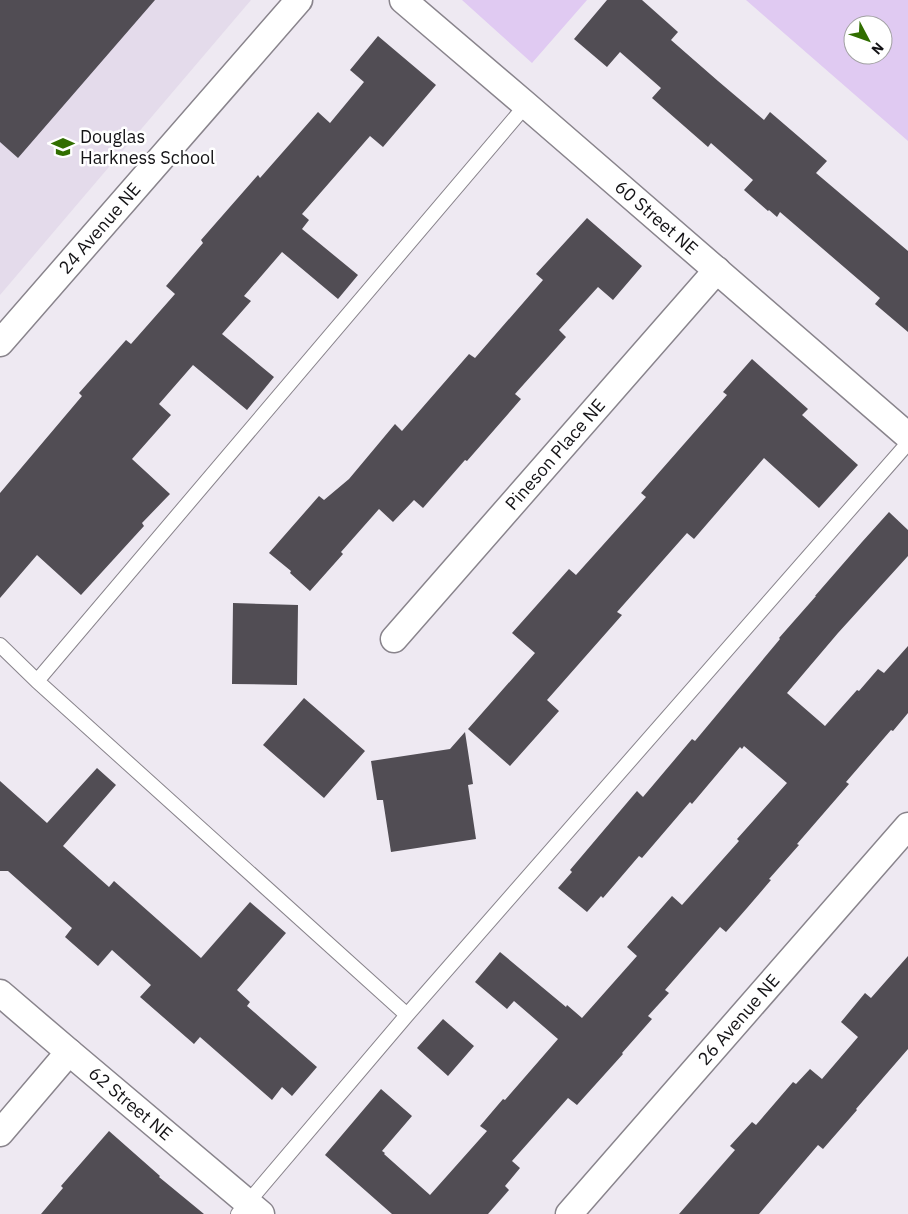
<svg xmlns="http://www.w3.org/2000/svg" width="908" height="1214" font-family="'IBM Plex Sans',sans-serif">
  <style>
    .built { fill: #e4dbeb }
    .park { fill: #e0caf2; fill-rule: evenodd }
    .building { fill: #514d54 }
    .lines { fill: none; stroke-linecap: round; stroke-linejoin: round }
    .lane-casing { stroke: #89848c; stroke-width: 16 }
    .street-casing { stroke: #89848c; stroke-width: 29 }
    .lane { stroke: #fff; stroke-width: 14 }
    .street { stroke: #fff; stroke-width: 26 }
    .labels { text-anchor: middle; stroke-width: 5; stroke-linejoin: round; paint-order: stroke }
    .poi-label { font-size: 18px; fill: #141316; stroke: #fff; text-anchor: start }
    .street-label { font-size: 18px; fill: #141316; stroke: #fff }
  </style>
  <rect width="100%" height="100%" fill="#eee9f2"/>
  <path class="built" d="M0,0h251l-251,295z"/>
  <path class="park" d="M462,0h125l-55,63z
    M746,0h162v141zM853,25h30v30h-30z"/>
  <path class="building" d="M0,0h155l-137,158 -18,-16z
    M607,0h35l36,32 -7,8 47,41 46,39 6,-8 57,49 -11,12 92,78v81l-33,-28 5,-6 -100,-86 -3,5 -8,-7 -1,1 -24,-21 9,-10 -42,-37 -3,4 -56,-49 9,-10 -41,-36 -13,15 -33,-28z
    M378,36l58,49 -53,62 -13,-11 -68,78 7,6 -7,9 56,46 -20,24 -56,-47 -38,44 7,5 -29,33 52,43 -27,33 -54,-45 -34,39 12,11 -39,44 38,35 -28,29 2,3 -63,69 -44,-40 -37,43v-105l82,-97 -3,-3 47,-53 5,4 44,-50 -9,-8 37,-43 -2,-3 57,-65 2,3 58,-66 12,11 34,-41 -14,-12z
    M587,218l55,48 -29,34 -15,-13 -39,43 7,7 -51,57 6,5 -54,62 -2,-1 -42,48 -9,-8 -21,22 -14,-13 -38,43 2,2 -33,37 -20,-18 1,-2 -22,-18 50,-57 5,4 25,-21 46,-55 7,7 67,-77 6,4 68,-78 -7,-6z
    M752,359l56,50 -6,6 56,50 -39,43 -55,-50 -70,81 -7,-6 -70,79 5,3 -75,85 12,11 -49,55 -42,-37 67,-76 -23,-20 57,-64 7,6 70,-78 -5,-4 86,-98 -4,-3z
    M889,512l19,18v26l-70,77 -51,60 38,33 32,-36 2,1 19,-22 6,4 24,-27v67l-15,18 -2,-1 -45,52 3,2 -52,60 2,1 -30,34 2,1 -24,28 -21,24 -6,-5 -55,63 4,3 -21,23 4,3 -30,34 1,1 -46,51 -9,-7 -56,63 8,7 -15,18 4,4 -21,24h-96l-67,-59 56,-66 31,27 -30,35 3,2 -1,1 46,41 57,-64 -7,-5 23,-27 2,1 53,-61 -44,-38 -7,8 -32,-27 25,-30 66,55 1,-2 15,13 55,-62 -10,-9 45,-51 10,9 57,-64 -2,-2 50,-56 -43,-37 -2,3 -2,-2 -48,57 -2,-2 -48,56 -3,-2 -36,42 -2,-2 -14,16 -29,-24 14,-16 -2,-2 67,-79 6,6 49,-58 3,2 85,-102 -1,-1 37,-42h-1l47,-54z
    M233,603l65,2 -1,80 -65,-1z
    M304,698l61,53 -41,47 -61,-53z
    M465,732l8,52 -5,1 8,54 -85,13 -8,-52h-6l-6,-39 79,-12z
    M97,768l19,17 -53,61 46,41 5,-6 87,77 49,-56 36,31 -49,57 13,12 -3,4 70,61 -25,29 -10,-9 -10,13 -72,-63 -6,7 -54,-47 11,-12 -39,-35 -14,16 -33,-29 7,-9 -64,-57h-8v-90l47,42z
    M908,956v93l-52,60 1,1 -34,39 -5,-4 -59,69h-80l56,-64 -5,-4 22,-24 4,3 37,-43 3,2 14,-15 12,10 36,-42 -17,-15 24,-29 6,5z
    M443,1019l31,27 -26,30 -31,-28z
    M109,1131l51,45 -1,1 45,37h-163l22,-26 -2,-2z"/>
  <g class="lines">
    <defs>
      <path id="lane" d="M0,645l37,36 370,334
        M37,681l489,-576
        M238,1214l169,-199 501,-572"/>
      <g id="street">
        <path id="s1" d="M403,0l123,105 382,331"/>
        <path id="s2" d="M0,343l299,-343"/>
        <path id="s3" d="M394,639l323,-369"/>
        <path id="s4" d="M0,993l69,59 192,162"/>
        <path d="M0,1133l69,-81"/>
        <path id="s5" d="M569,1214l339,-388"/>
      </g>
    </defs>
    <use href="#lane" class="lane-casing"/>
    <use href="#street" class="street-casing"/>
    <use href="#lane" class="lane"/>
    <use href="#street" class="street"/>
  </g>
  <defs>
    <symbol id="school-bare" viewBox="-9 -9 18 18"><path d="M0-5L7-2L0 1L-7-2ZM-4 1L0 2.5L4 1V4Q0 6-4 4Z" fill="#316e00" stroke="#fff" stroke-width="2.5" paint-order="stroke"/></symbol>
  </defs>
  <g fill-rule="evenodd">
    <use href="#school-bare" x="47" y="131" width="32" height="32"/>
  </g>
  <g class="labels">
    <g class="poi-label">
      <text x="80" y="143">Douglas<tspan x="80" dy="21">Harkness School</tspan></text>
    </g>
    <g class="street-label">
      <text dy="6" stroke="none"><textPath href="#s1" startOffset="334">60 Street NE</textPath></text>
      <text dy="6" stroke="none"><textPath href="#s2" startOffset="152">24 Avenue NE</textPath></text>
      <text dy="6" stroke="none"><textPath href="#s3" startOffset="245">Pineson Place NE</textPath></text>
      <text dy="6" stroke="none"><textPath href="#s5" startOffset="258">26 Avenue NE</textPath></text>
      <text dy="6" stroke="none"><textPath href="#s4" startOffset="171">62 Street NE</textPath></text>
    </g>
  </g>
  <g transform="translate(868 40) rotate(131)"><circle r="24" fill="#ffffff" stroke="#a1a1a2"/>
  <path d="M0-4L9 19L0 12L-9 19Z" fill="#316e00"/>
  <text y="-8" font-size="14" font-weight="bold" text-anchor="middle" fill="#141316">N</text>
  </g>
</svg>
